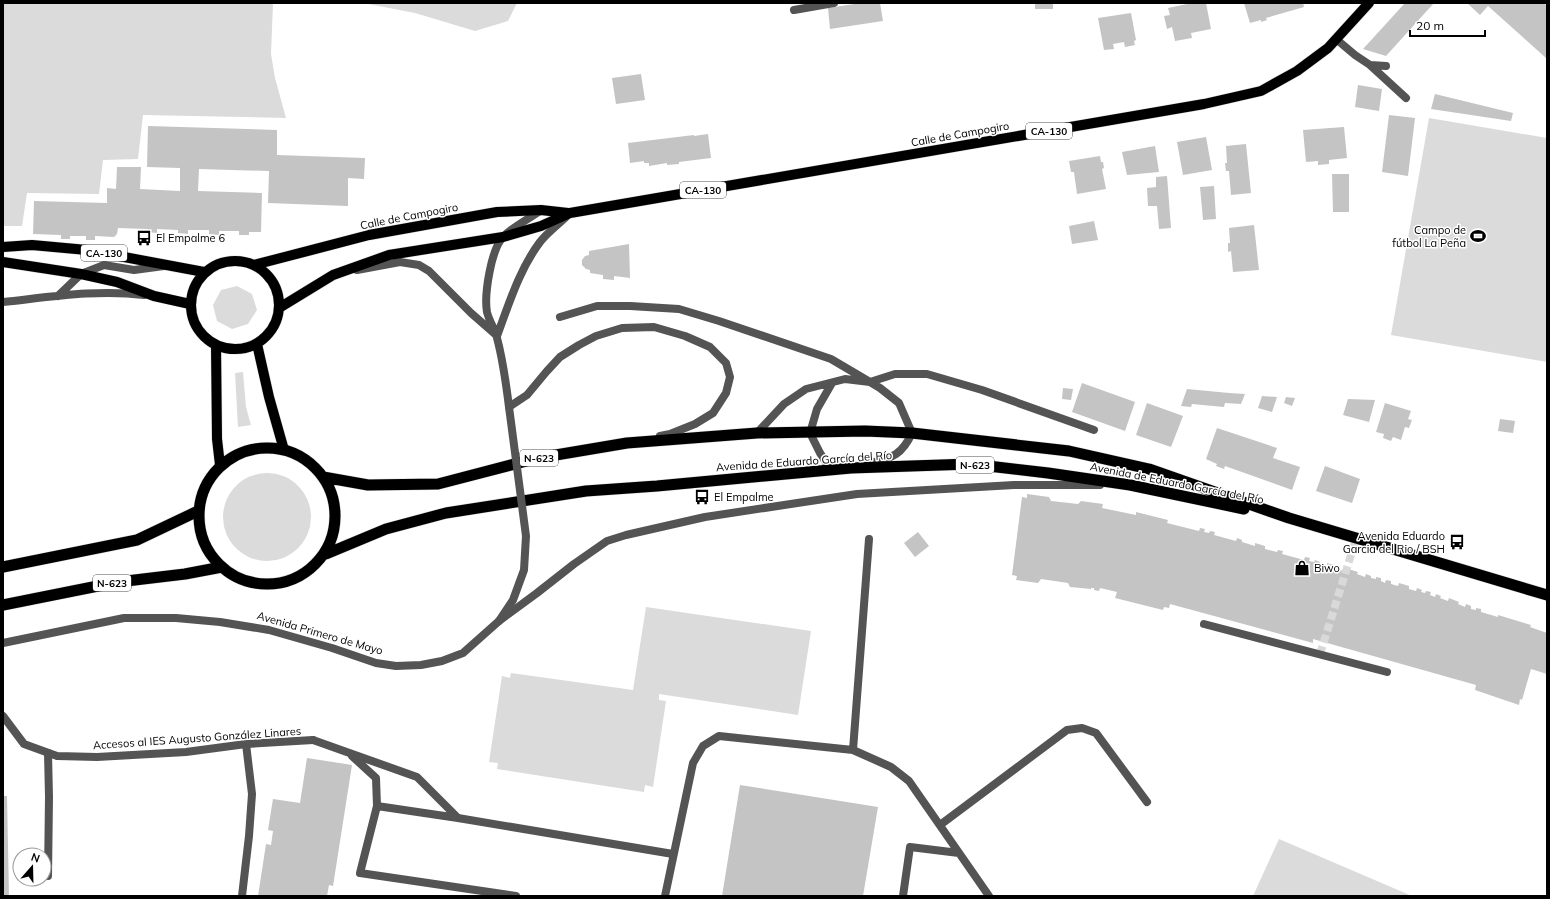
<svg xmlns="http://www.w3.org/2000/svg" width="1550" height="899" font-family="Mulish,sans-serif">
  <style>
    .green { fill: #dbdbdb }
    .building { fill: #c4c4c4 }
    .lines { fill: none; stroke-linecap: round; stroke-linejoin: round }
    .minor-tunnel { stroke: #d9d9d9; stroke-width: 8; stroke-dasharray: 8 4; stroke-linecap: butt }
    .primary-casing { stroke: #dbdbdb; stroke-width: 11 }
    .trunk-casing { stroke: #dbdbdb; stroke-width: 12 }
    .service { stroke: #545454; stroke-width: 8 }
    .minor { stroke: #545454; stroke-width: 8 }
    .primary { stroke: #000; stroke-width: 10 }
    .trunk { stroke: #000; stroke-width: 11 }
    .minor-bridge { stroke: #545454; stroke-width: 8 }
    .labels { text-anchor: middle; stroke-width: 3; stroke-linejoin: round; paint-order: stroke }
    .shield { fill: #fff; stroke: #4c4c4c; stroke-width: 1 }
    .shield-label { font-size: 10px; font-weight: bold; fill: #000 }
    .street-label { font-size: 11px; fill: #000; stroke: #fff }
    .poi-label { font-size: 11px; fill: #000; stroke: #fff; text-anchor: start }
  </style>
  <rect width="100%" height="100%" fill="#fff"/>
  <path class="green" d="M3,3h270l-2,51 4,24 11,40 -143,-3 -5,44 -35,1 -4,34 -72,-1 -5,33h-19z
    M363,3h154l-9,18 -33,10 -60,-18z
    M1429,118l118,20v224l-156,-27z
    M237,286l15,8 5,16 -9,14 -16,5 -15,-8 -4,-16 8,-15z
    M243,372l3,35 5,18 -13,2 -3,-54z
    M223 517a44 44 0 1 1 88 0a44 44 0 1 1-88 0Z
    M646,607l165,24 -13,84 -139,-21v6l7,1 -13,86 -8,-2 -1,7 -147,-23 1,-6 -9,-1 13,-86 8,2 1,-5 122,17z
    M1279,839l133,57h-159z"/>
  <path class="building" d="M861,3h19l3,18 -53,8 -2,-21z
    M1035,3h18v6h-18z
    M1192,3h14l5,26 -20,4 1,5 -17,3 -3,-14 -5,2 -3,-13 6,-1 -2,-7z
    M1244,3h59l1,4 -38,11 1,2 -6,2v-2l-11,3z
    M1405,3h29l-48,53 -23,-7z
    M1467,3h77l3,3v51l-1,1 -58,-52 -8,9z
    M1131,13l5,27 -2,1 1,4 -10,2 -1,-5 -11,2 1,5 -10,1 -6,-32z
    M641,74l4,26 -29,4 -4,-26z
    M1358,85l24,4 -3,22 -24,-4z
    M1435,94l78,19 -2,8 -80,-12z
    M1389,115l26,3 -7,58 -26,-4z
    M148,126l129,4v25l88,3 -1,21 -16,-1v28l-80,-3 1,-32 -70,-2 -1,22 64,2 -1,39h-12v3h-10v-4h-20v4l-10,-1v-4h-21v4l-10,-1v-3l-21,-1v4l-10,-1v-3l-29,-1 -1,6 -3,3 -19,-1v4h-9v-4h-16v3h-9v-4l-28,-1 1,-33 73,2v-15l9,1 1,-22h24l-1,22 40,2v-23l-33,-1z
    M1344,127l3,31 -18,2v4l-11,1v-4l-12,1 -3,-32z
    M708,134l3,24 -32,4v2l-12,1v-2l-18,3v-3h-5v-2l-14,2 -2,-20 66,-8v1z
    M1206,137l6,33 -29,5 -6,-33z
    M1246,144l5,49 -20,2 -2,-24h-3l-1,-8h2l-1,-17z
    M1155,146l4,26 -32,3 -5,-23z
    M1100,156l1,6h2l1,6 -2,1 4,20 -29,5 -3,-22h-3l-2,-11z
    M1332,174h17v38h-16z
    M1167,176l4,52 -12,1 -2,-23h-9l-1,-18 9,-1v-10z
    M1214,186l2,33 -13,1 -3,-33z
    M1094,221l4,19 -26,4 -3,-18z
    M1254,225l5,45 -26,2 -2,-21 -3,1v-9h2l-1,-15z
    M629,244l1,34 -16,-2v4l-11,-1v-4l-13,-2v-3l-4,-1 -4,-4v-5l3,-4 4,-1v-4z
    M1082,383l53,19 -10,29 -53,-19z
    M1063,388l10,1 -2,11 -9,-1z
    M1187,389l42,4 16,1 -4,10 -16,-1 -1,4 -32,-3 -1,3 -10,-1z
    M1262,396l15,1 -5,15 -14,-4z
    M1286,397l9,1 -3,8 -8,-3z
    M1348,399l27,1 -6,22 -26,-7z
    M1147,403l36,13 -12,31 -35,-12z
    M1385,403l26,8 -3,8 4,1 -3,8 -4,-1 -4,13 -8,-3 -2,4 -8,-3 1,-4 -8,-2z
    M1500,419l15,2 -2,12 -15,-2z
    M1217,428l60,20 -4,10 27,9 -8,23 -67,-24 -1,3 -8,-3 1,-2 -11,-5z
    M1325,466l35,13 -8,24 -36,-12z
    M1027,494l22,3 2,4 27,3 3,-3 22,3 -1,4 34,7v-3l32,8 -1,3 32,8 1,-3 5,1 -1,3 5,1 1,-2 5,1 -1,3 22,6 1,-3 5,2v2l13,4v-3l10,3v3l12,3 1,-2 5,1 -1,3 22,6 1,-3 5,1 -1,3 5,1 1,-2 5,2v2h1l6,2v-3l11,3 -1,3 10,3 1,-3 10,3 -1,2 8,3 1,-3 5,2v2l5,1v-2l5,1v3l4,2 1,-3 5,1v3l7,2 1,-3 10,3v3l7,2 1,-3 5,2 -1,2 4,1 1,-2 5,1 -1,3 5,2 1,-3 5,2 -1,2 8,3 1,-3 10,4 -1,2 7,3 1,-3 5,2v3l5,1v-2l5,1v3l17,5v-2l33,10 -1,2 17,6v41l-16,-5 -9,31 -2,-1 -1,6 -44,-15 1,-5 -163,-46v4l-143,-39 -1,4 -5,-1 -1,3 -48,-12 2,-6 -17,-4 -1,3 -5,-1v-2h-3v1l-21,-2 -2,-4 -27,-4 -3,4 -22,-3 1,-4 -5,-1 10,-78 5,1z
    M918,532l11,14 -14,11 -11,-14z
    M307,758l45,7 -19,121 -4,-1 -2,11h-69l8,-52 5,1 2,-14 -5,-1 5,-31 27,4z
    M740,785l138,22 -15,89h-141z
    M3,796h4l2,100h-6z"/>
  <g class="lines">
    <path class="minor-tunnel" d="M1320,654l36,-115"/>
    <defs>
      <path id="primary" d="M3,247l29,-2 55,5 117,22
        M191 305a44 44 0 1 1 88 0a44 44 0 1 1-88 0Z
        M3,262l78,12 36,8 37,14 36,8
        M254,265l115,-30 128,-23 44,-2 27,3
        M279,308l54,-33 56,-20 114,-18 38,-11 29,-13 634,-109 57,-13 36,-20 31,-23 41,-45
        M257,344l12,53 15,53
        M216,345l1,94 3,26"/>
      <path id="trunk" d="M199 516a68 68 0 1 1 136 0a68 68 0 1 1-136 0Z
        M323,477l45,8 70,-1 100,-26 89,-15 130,-10 108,-2 47,2 157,18 80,18 140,49 258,77
        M326,554l60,-25 60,-16 140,-22 71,-5 194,-18 120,-4 77,9 82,12 114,24
        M3,567l134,-27 61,-29
        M3,605l115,-23 67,-8 37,-7"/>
    </defs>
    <use href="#primary" class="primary-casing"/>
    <use href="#trunk" class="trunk-casing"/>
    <path class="service" d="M1336,39l19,16 15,10 16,1
      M1370,65l36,33
      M313,740l104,37 41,41
      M853,750l16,-211
      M48,753l1,44 -1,79
      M352,756l24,22 1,28
      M940,825l127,-95 15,-2 14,5 51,69
      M242,896l7,-60 3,-42 -6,-50
      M516,896l-156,-23 17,-67 81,12 215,36
      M665,896l28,-133 10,-17 16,-10 134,14 38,17 18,14 80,115
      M903,896l7,-49 49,6"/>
    <path class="minor" d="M794,10l40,-7
      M541,210c-12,9 -27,16 -37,26 -13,12 -20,59 -17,76 2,9 8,17 10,26 6,22 9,45 12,69l18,-12 20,-24 13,-14 19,-12 17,-9 26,-8 32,-1 31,9 25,11 16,16 4,14 -4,16 -13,20 -18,11 -25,10 -10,2
      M357,270l43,-8 19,3 10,6 42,42 24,21
      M58,296l23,-22 23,-9 30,5 30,-4
      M3,302c47,-5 94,-13 141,-7
      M560,317l37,-11h33l49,3 40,12 112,38 39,23 25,-8h32l55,16 112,40
      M497,336c12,-32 22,-66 43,-94 8,-10 18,-17 27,-26
      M757,433l27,-29 22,-15 39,-10 25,3 10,6 19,15 13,30c-12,26 -24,25 -48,32
      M831,470l-11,-17 -10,-20 7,-24 15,-26
      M1204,624l183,48
      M3,643l121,-25h52l44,4 49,8 63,18 44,15 20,3 25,-1 21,-4 21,-8 36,-32 38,-28 37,-29 33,-23 19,-6 79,-18 152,-23 157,-9h86
      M3,716l21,28 33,12 40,1 89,-5 60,-8 67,-4"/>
    <use href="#primary" class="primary"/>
    <use href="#trunk" class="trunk"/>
    <path class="minor-bridge" d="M499,621l14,-21 11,-30 2,-34 -17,-129"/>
  </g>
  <defs>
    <symbol id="stadium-bare" viewBox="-9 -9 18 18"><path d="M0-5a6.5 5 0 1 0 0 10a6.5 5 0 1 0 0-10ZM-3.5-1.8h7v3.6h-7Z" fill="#000" stroke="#fff" stroke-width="2.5" paint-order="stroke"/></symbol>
    <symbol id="bus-bare" viewBox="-9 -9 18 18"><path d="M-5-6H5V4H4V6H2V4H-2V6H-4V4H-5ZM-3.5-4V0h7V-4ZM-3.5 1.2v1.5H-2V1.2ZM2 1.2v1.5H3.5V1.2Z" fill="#000" stroke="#fff" stroke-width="2.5" paint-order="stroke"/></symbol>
    <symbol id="shop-bare" viewBox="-9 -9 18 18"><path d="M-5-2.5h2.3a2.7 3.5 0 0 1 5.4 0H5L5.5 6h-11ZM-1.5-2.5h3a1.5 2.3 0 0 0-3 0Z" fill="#000" stroke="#fff" stroke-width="2.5" paint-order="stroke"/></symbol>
  </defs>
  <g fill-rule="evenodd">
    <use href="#stadium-bare" x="1467" y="225" width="22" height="22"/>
    <use href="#bus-bare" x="133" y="227" width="22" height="22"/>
    <use href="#bus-bare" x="691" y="486" width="22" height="22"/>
    <use href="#bus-bare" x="1446" y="531" width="22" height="22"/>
    <use href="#shop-bare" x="1291" y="557" width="22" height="22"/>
  </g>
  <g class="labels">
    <g class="shield">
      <rect x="1026" y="123" width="46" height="16" rx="3"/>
      <rect x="680" y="182" width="46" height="16" rx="3"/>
      <rect x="81" y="245" width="46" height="16" rx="3"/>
      <rect x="520" y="450" width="38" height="16" rx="3"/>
      <rect x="956" y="457" width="38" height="16" rx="3"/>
      <rect x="93" y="575" width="38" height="16" rx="3"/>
    </g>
    <g class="shield-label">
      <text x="1049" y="135">CA-130</text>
      <text x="703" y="194">CA-130</text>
      <text x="104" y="257">CA-130</text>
      <text x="539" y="462">N-623</text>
      <text x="975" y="469">N-623</text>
      <text x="112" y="587">N-623</text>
    </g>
    <g class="street-label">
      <text transform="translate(960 134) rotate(-10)" y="4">Calle de Campogiro</text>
      <text transform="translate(409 216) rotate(-11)" y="4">Calle de Campogiro</text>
      <text transform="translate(804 461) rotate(-4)" y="4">Avenida de Eduardo García del Río</text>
      <text transform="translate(1177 483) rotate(11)" y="4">Avenida de Eduardo García del Río</text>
      <text transform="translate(320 633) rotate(16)" y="4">Avenida Primero de Mayo</text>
      <text transform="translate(197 738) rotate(-4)" y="4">Accesos al IES Augusto González Linares</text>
    </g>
    <g class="poi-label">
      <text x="1466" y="234" text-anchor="end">Campo de<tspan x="1466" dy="13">fútbol La Peña</tspan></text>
      <text x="156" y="242">El Empalme 6</text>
      <text x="714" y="501">El Empalme</text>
      <text x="1445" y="540" text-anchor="end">Avenida Eduardo<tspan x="1445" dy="13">Garcia del Rio / BSH</tspan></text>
      <text x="1314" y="572">Biwo</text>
    </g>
  </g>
  <rect width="1550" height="899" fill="none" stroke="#000000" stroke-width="8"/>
  <g transform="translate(32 867) rotate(20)"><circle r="19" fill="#ffffff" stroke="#999999"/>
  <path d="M0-3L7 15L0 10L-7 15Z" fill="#000000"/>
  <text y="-6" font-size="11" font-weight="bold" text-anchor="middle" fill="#000000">N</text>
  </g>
  <path d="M1410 30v6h75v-6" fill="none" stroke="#000000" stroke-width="2"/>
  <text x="1416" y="30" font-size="12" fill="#000000" stroke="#ffffff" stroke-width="3" paint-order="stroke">20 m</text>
</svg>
